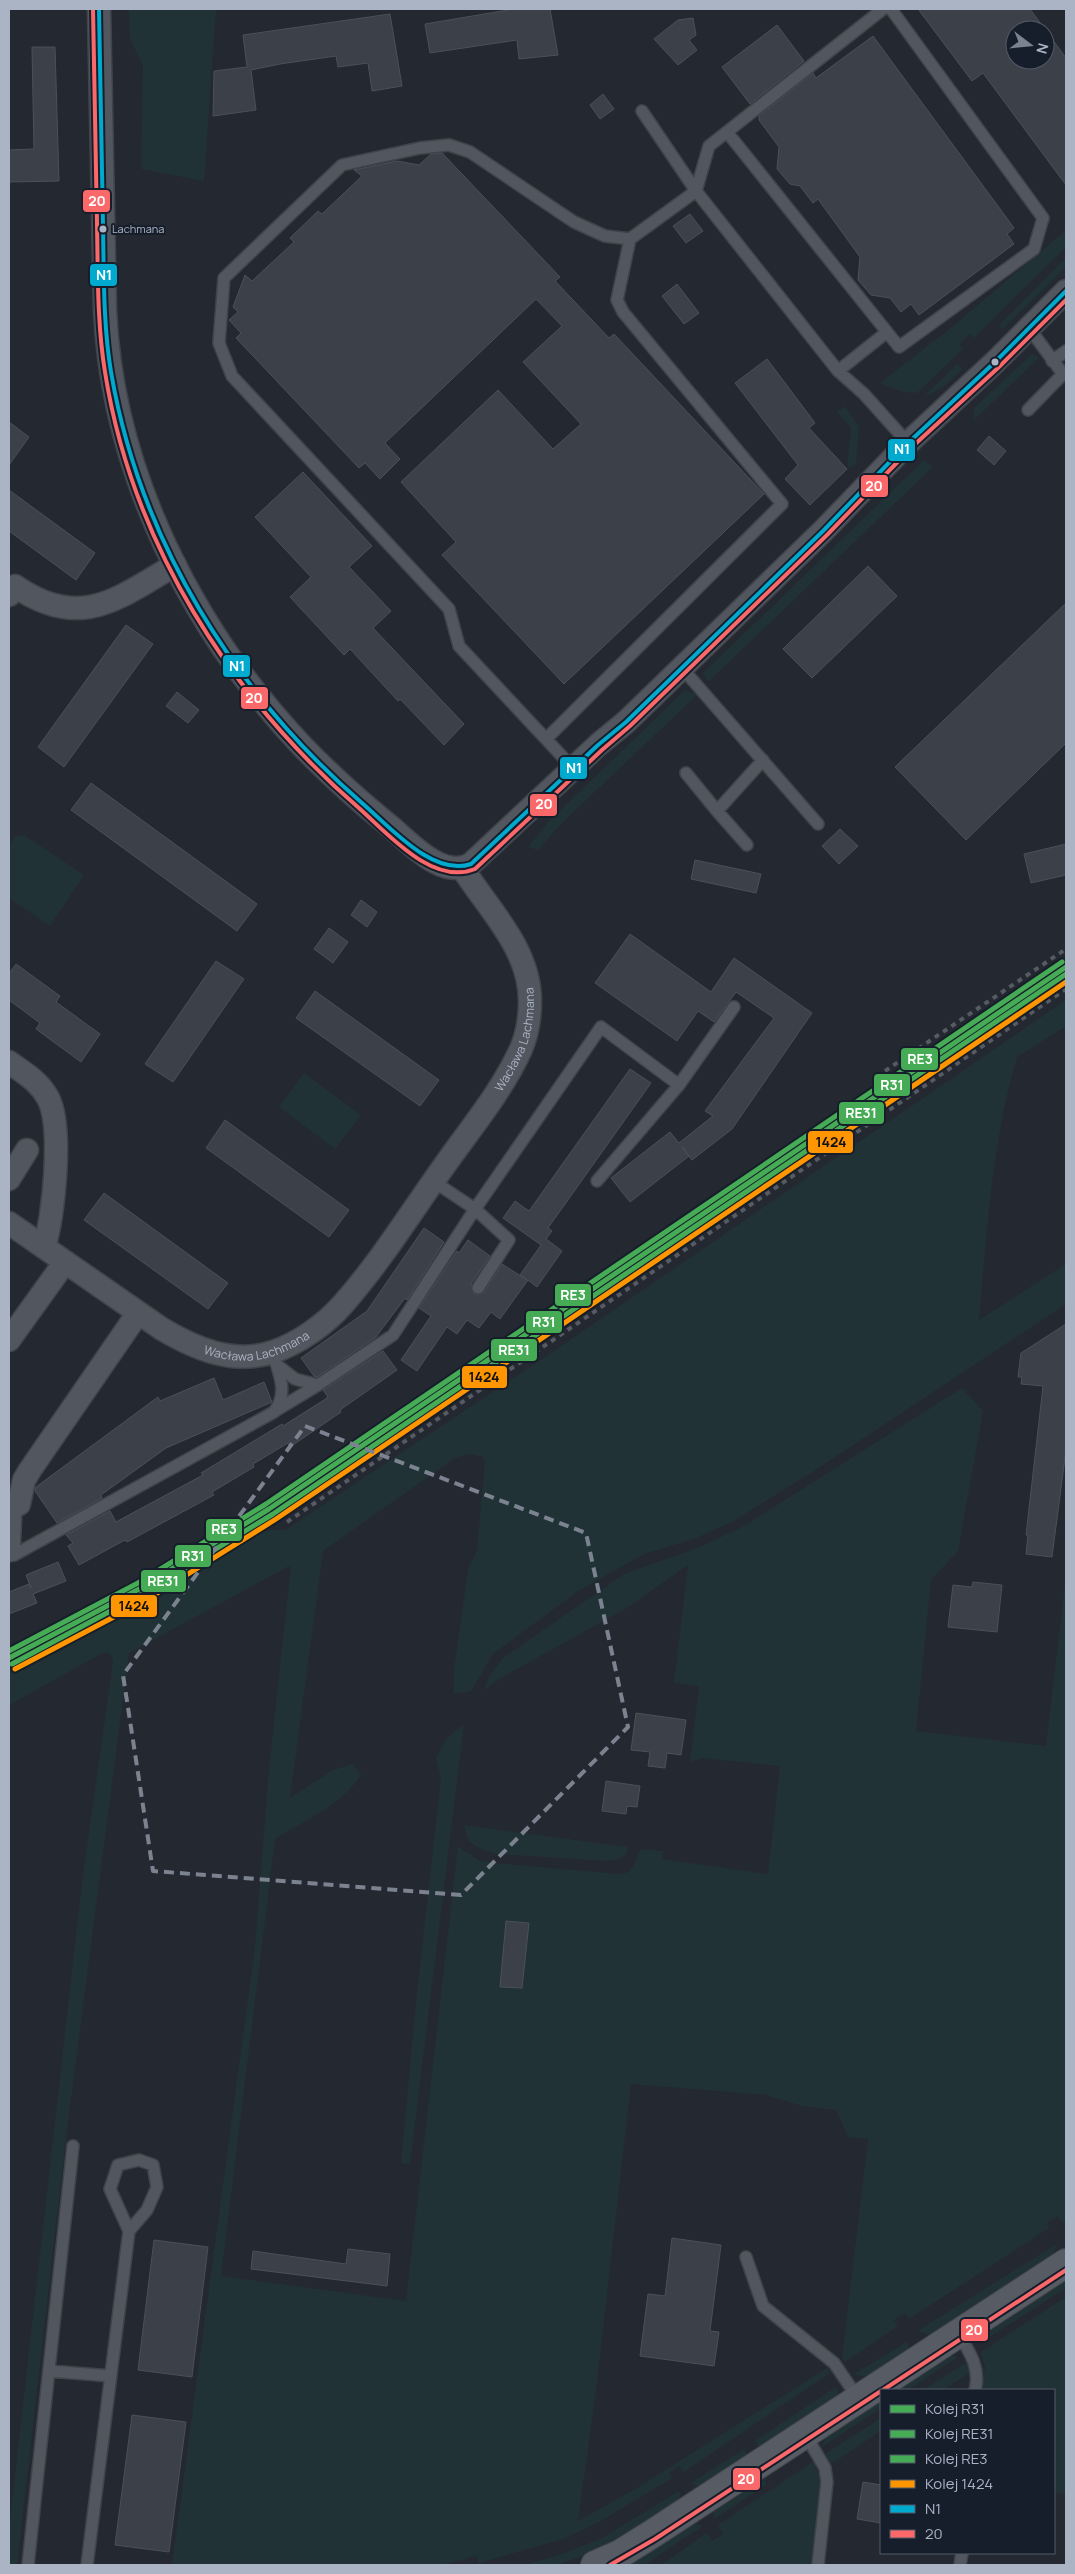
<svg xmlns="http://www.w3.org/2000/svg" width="1075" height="2574" font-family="Manrope,sans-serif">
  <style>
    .green { fill: #213236 }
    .building { fill: #3c4048; stroke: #4b5059; fill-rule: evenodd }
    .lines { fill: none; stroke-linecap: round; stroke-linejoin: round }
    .lane-casing { stroke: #40434a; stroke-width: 14 }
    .street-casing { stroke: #40434a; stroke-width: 25 }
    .secondary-casing { stroke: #40434a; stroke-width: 30 }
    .lane { stroke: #52575f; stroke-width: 11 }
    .street { stroke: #52575f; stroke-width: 22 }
    .secondary { stroke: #565b64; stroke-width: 28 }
    .rail { stroke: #565a62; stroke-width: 4; stroke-dasharray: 5 5; stroke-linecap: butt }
    .bus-1-casing { stroke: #171e2b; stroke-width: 8 }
    .bus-2-casing { stroke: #171e2b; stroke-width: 8 }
    .bus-1 { stroke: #00a9ce; stroke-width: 4 }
    .bus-2 { stroke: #fb686a; stroke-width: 4 }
    .rail-1-casing { stroke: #171e2b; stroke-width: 9 }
    .rail-2-casing { stroke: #171e2b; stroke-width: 9 }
    .rail-3-casing { stroke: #171e2b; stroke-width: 9 }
    .rail-4-casing { stroke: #171e2b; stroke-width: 9 }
    .rail-1 { stroke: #45ab55; stroke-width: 5 }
    .rail-2 { stroke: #45ab55; stroke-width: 5 }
    .rail-3 { stroke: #45ab55; stroke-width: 5 }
    .rail-4 { stroke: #ff9500; stroke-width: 5 }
    .marked { fill: none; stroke: #7c8390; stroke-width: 4; stroke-dasharray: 10 6; stroke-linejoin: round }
    .bus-dot { fill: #abb4c4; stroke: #171e2b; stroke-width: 2 }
    .labels { text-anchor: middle; stroke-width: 4; stroke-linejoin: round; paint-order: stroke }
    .bus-label { font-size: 11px; fill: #abb4c4; stroke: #171e2b; text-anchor: start }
    .street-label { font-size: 12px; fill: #abb4c4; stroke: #171e2b }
    .line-badge { stroke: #171e2b; stroke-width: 2 }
    .badge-label { font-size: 14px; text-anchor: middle; font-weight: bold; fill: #fff }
    .pale-badge-label { font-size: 14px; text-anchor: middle; font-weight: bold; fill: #111 }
  </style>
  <rect width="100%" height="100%" fill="#242830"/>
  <path class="green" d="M129,9h87l-12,172 -63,-12 2,-104 -13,-26z
    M1066,230v17l-92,91 -4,-4 -11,11 4,4 -46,44 -14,-1 -23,-9 72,-56z
    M1066,258v9l-63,62 -4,-4z
    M1032,354l7,4 -66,63 1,-13z
    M957,364l6,5 -18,17 -23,12z
    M845,406l14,21 -3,36 -9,6 4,-41 -14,-16z
    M924,460l9,7 -225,215 -5,-9z
    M685,690l12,5 -136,129 -23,26 -10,-3 20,-25z
    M24,835l60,40 -34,51 -41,-28v-53l6,-9z
    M1066,1000v26l-49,31c-25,86 -30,174 -38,263l87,-56v40l-252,167 -82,51 -38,17 -50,15 -66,37 -85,63 -22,37 -17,3v-24l14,-101 9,-19 8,-87 -2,-6 -14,-3 -14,4 -132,93 -33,247 43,-28 20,-6 8,11c-18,29 -57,46 -86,64l-54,437 185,25 52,-455 22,15 15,2 125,11 9,-2 6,-9 5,-14 23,2 -1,8 106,15 12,-108 -79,-8 -11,5 9,-77 -25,-3 14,-118 -61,43 -126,70 -17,12 5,-14 14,-18 121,-84 76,-27 44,-21 218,-138 21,23 -25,140 -27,29 -15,151 130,15 20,-170v645l-4,2 -4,-7 -11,7 2,5 -140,91 -4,-6 -11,7 4,6 -53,36 -3,-4 26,-219 -20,-2 -12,-27 -34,-4 -36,-11 -135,-11 -35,306 -18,131 59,-33 190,-120 3,5 -146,99 -5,-6 -10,7 3,5 -71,43 -35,17 -87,25 -3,-7 -34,9h-270l83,-618 14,-178 22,-204 -162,88 -63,484 -49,428h-8v-36l73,-646 31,-222 -3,-8h-7l-94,52v-39l126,-60 116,-74 36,-3 261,-174z
    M304,1073l57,42 -26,34 -56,-42z
    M464,1724l-54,440 -9,-1 15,-161 25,-224 -5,-20 10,-19z
    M464,1825l164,22 -2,8 -8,4 -11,2 -109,-7 -13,-3 -16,-9z
    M1057,2244l-4,12 -121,79 -10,-2 -3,-3z
    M1066,2277v11l-87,56 1,-10z
    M1066,2297v197l-12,-2v-102h-72l3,-23 -4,-15z
    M908,2341v8l-3,4c-14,9 -34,29 -51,21z
    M948,2355l10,2 -50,33h-17z
    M965,2363l6,9 -28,18h-20z
    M836,2387l2,6 -5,8 -73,47 -5,-7z
    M881,2397v11l-59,39 4,-10z
    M881,2418v13l-50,33 -6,-10z
    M744,2449l4,7 -44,29 -8,1 -5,-3z
    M814,2461l8,21 -7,83h-154l46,-32 5,8 11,-7 -5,-9z
    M763,2476l3,9 -52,34 -1,-7 3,-4z
    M679,2491l1,3 -2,8 -87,51 -34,12h-32l40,-12 37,-15z
    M693,2523l10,3 -59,39h-17z"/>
  <path class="building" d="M514,9h36l8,46 -39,4 -2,-19 -87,13 -5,-29z
    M918,9h112l36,49v127l-83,-112 -11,8zM1015,30h30v30h-30z
    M390,14l12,72 -30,5 -4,-28 -30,4 -2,-11 -56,8 -29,6 5,40 -43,6 1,-45 33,-4 -4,-32z
    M693,18l3,17 -7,5 8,10 -19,15 -24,-26 24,-19z
    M777,25l27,36 -54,43 -28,-37z
    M873,36l141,192 -7,6 7,10 -95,71 -8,-11 -10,8 -11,-14 -19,-3 -13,-15 2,-23 -42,-58 -5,4 -13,-17 -10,-2 -13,-15 2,-22 -20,-27v-4l54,-43 3,5z
    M32,47h23l4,134 -50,1v-32l25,-1z
    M603,94l11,15 -14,10 -10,-14z
    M442,153l118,124 -5,4 54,57 5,-4 150,160 -200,190 -122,-129 14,-13 -55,-60 97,-92 55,59 28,-25 -58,-62 39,-36 -26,-27 -151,144 15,16 -20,20 -15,-16 -6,5 -123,-130 5,-5 -12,-13 9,-8 -5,-5 12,-32 7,6 42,-39 -4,-4 28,-27 4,3 40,-38 -8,-6 43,-9 22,4 12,-11z
    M690,214l13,17 -17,12 -13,-17z
    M677,284l22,29 -15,11 -22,-28z
    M767,359l48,64 -6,5 38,41 -37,36 -25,-26 13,-14 -63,-82z
    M9,422l20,15 -20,28z
    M989,436l17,15 -12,14 -17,-15z
    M303,472l69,74 -23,21 42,44 -18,17 91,96 -20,21 -44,-46 -2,2 -48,-52 -6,6 -54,-58 21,-20 -56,-60z
    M9,490l86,63 -19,27 -67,-49z
    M868,566l29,30 -85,82 -29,-29z
    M1066,603v140l-100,97 -71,-73z
    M126,625l27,19 -89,123 -26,-20z
    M177,692l22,18 -11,13 -22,-17z
    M91,783l166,121 -20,27 -166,-121z
    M840,829l18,17 -19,18 -17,-18z
    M1066,844v31l-35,8 -7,-29z
    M695,860l66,14 -5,19 -65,-14z
    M361,900l16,12 -10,15 -16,-12z
    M329,928l19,14 -15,21 -19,-14z
    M630,934l81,58 23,-34 78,55 -80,116 -40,31 -10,-13 7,9 -59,46 -19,-24 59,-46 9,11 34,-27 -8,-5 69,-93 -38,-26 -22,30 -16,-11 -21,30 -82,-58z
    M216,961l28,18 -71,103 -28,-18z
    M16,964l44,32 -4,6 44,32 -19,28 -45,-33 4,-6 -31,-23v-26z
    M315,991l124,89 -19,26 -124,-88z
    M630,1069l21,14 -103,145 4,3 -6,8 16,12 -25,36 -9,-7 -28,39 -9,-7 -12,16 -12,-8 -10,14 -10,-7 -30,44 -16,-11 30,-44 -12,-8 38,-57 2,2 9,-13 22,16 -19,28 3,10 4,1 6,-3 18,-28 25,16 -7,-5 21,-30 -38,-27 12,-17 14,10z
    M225,1120l124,90 -20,27 -123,-89z
    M104,1193l124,90 -20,26 -124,-89z
    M424,1228l20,14 -37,58 -2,-2 -29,39 -59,40 -3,-1 -13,-18 66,-47z
    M1066,1324v126l-14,107 -26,-3 2,-19h-2l17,-149 -22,-2 1,-7h-4l3,-24z
    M383,1351l14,19 -57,40 1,2 -51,35 -2,-4 -35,21 1,3 -42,25 2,3 -87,47 -2,-2 -46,25 -11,-19 5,-3 -7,-8 44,-24 6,11 87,-47 -2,-2 81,-49 1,2 41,-26 4,-3 -5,-7z
    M214,1378l9,22 41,-18 8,20 -106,46 -65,47 1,3 -45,25 -22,-32 1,-4 122,-90 2,4z
    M58,1562l8,19 -33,13 4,9 -28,11v-22l20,-8 2,4 -5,-13z
    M973,1582l29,3 -5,47 -49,-5 5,-42 19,2z
    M636,1713l50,7 -5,35 -14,-2 -2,15 -17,-2 2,-14 -19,-2z
    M606,1781l34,5 -3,21 -10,-1 -1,8 -24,-3z
    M506,1921l23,2 -7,65 -22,-1z
    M672,2238l49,7 -11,86 9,1 -5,34 -74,-10 8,-62 17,2z
    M154,2240l54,7 -16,130 -54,-7z
    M348,2249l42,5 -3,32 -136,-17 2,-18 93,13z
    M132,2415l54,7 -17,130 -54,-7z
    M863,2482l18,3v38l-24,-4z"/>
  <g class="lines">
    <defs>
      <path id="lane" d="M642,111l54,80 142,180 26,23 44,49
        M727,132l172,215 135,-98 9,-31 -152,-209
        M1052,361l14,-10
        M838,371l49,-39
        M1028,410l35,-36 -34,-46
        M682,668l136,156
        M546,739l236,-235 -159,-192 -6,-12 13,-61 66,-48 13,-45 174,-137
        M573,768l-114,-122 -10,-37 -217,-233 -13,-33 5,-65 118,-113 78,-17 29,-3 21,7 104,70 31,14 25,3
        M686,773l31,38 46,-51
        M717,811l30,34
        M597,1181l82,-96
        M478,1288l31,-48 -34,-31 126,-182 78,58 55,-78
        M318,1385l75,-50 82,-126 -42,-28
        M275,1411l43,-26 -23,-6 -19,-15
        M14,1555l260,-143c15,-19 5,-39 -2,-60
        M9,1556l5,-1 2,-48
        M746,2257l17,49 71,57 24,35
        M958,2333c11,18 23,35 17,57
        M49,2371l62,5
        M805,2434l20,34 2,14 -9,83
        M28,2565l45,-419
        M87,2565l42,-334 -19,-42 8,-24 21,-5 14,5 4,22 -10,23 -18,21
        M960,2565l2,-12"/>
      <g id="street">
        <path d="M99,9l6,301c7,161 87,320 197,436 28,29 58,56 89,81 20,17 52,53 80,37l127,-119 28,-23 197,-191 85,-88 87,-81 71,-71"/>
        <path d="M9,595l6,-9c65,45 102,13 160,-21"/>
        <path d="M9,1062c15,11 30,19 39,36 15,28 6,119 -4,149"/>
        <path d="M9,1179l18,-29"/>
        <path id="s1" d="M9,1223l153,106c34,20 71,36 111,23 26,-9 53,-28 71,-49 36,-41 66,-89 98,-134 27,-39 59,-76 79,-120 6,-14 9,-33 9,-48 0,-52 -41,-91 -67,-132"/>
        <path d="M9,1340l56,-78"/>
        <path d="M9,1509l10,-5 5,-24 6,-10 108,-157"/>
      </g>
      <path id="secondary" d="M595,2565l25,-11 32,-20 414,-271"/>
    </defs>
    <use href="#lane" class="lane-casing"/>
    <use href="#street" class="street-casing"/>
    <use href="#secondary" class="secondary-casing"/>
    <use href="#lane" class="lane"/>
    <use href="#street" class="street"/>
    <use href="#secondary" class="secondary"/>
    <path class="rail" d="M885,1071l181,-122
      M287,1522l779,-533"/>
    <defs>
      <path id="bus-1" d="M99,9c1,72 3,145 4,217 1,48 0,98 8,146 29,169 123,320 251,431 28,24 71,74 109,61l127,-119 28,-23 197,-191 85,-88 87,-81 71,-71"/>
      <path id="bus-2" d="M93,9c1,72 3,143 4,215 1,49 0,99 8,148 27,171 125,325 255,437 29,26 73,77 115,60l127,-119 28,-24 197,-191 85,-88 87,-80 67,-67
        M883,2390l183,-120
        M610,2565l45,-26 226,-148"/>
    </defs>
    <use href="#bus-1" class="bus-1-casing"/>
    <use href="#bus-2" class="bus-2-casing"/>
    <use href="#bus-1" class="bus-1"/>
    <use href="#bus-2" class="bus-2"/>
    <defs>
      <path id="rail-1" d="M9,1658l132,-70 128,-79 797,-542"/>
      <path id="rail-2" d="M12,1664l132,-71 129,-79 793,-540"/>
      <path id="rail-3" d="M9,1651l129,-68 128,-79 796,-542"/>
      <path id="rail-4" d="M15,1669l133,-70 128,-80 790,-537"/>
    </defs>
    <use href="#rail-1" class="rail-1-casing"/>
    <use href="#rail-2" class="rail-2-casing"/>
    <use href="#rail-3" class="rail-3-casing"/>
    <use href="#rail-4" class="rail-4-casing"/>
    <use href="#rail-1" class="rail-1"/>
    <use href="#rail-2" class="rail-2"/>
    <use href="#rail-3" class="rail-3"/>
    <use href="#rail-4" class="rail-4"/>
  </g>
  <path class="marked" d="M305,1426l281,107 42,194 -167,168 -308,-24 -30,-196z"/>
  <g class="bus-dot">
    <circle cx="103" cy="229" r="4.5"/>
    <circle cx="995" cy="362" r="4.5"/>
  </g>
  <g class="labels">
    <g class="bus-label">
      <text x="112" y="233">Lachmana</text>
    </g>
    <g class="street-label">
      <text dy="4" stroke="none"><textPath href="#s1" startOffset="708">Wacława Lachmana</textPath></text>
      <text dy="4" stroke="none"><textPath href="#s1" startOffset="288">Wacława Lachmana</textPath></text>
    </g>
  </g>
  <g class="line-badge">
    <rect x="82" y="189" width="29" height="24" rx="5" fill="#fb686a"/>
    <rect x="89" y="263" width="29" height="24" rx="5" fill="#00a9ce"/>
    <rect x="887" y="438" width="29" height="24" rx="5" fill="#00a9ce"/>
    <rect x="860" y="474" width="29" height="24" rx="5" fill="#fb686a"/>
    <rect x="222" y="654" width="29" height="24" rx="5" fill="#00a9ce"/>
    <rect x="240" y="686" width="29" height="24" rx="5" fill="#fb686a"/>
    <rect x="559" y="756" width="29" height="24" rx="5" fill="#00a9ce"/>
    <rect x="529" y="793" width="29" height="24" rx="5" fill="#fb686a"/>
    <rect x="900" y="1047" width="39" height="24" rx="5" fill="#45ab55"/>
    <rect x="873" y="1073" width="38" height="24" rx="5" fill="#45ab55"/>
    <rect x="838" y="1101" width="47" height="24" rx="5" fill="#45ab55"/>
    <rect x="807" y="1130" width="47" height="24" rx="5" fill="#ff9500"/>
    <rect x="554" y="1283" width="38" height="24" rx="5" fill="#45ab55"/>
    <rect x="525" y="1310" width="38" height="24" rx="5" fill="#45ab55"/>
    <rect x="490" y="1338" width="48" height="24" rx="5" fill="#45ab55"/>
    <rect x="461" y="1365" width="47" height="24" rx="5" fill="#ff9500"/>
    <rect x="205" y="1518" width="38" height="24" rx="5" fill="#45ab55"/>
    <rect x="174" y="1544" width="38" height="24" rx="5" fill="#45ab55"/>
    <rect x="140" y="1569" width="47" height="24" rx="5" fill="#45ab55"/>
    <rect x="110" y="1594" width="48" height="24" rx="5" fill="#ff9500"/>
    <rect x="960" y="2318" width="29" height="24" rx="5" fill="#fb686a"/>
    <rect x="732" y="2467" width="29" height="24" rx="5" fill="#fb686a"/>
  </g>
  <g class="badge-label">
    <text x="97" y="206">20</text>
    <text x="104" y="280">N1</text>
    <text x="902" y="454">N1</text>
    <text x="874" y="491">20</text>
    <text x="237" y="671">N1</text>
    <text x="254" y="703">20</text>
    <text x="574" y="773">N1</text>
    <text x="544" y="809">20</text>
    <text x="920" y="1064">RE3</text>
    <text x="892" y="1090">R31</text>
    <text x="861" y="1118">RE31</text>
    <text x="573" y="1300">RE3</text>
    <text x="544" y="1327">R31</text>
    <text x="514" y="1355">RE31</text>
    <text x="224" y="1534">RE3</text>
    <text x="193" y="1561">R31</text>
    <text x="163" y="1586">RE31</text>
    <text x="974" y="2335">20</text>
    <text x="746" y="2484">20</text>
  </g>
  <g class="pale-badge-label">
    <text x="831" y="1147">1424</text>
    <text x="484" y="1382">1424</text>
    <text x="134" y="1611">1424</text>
  </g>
  <rect width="1075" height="2574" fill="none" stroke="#abb4c4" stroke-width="20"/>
  <rect x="880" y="2389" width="175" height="165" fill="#171e2b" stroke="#525a68"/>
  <rect x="890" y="2405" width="25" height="8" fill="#45ab55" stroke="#525a68"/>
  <text x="925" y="2414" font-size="15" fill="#abb4c4">Kolej R31</text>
  <rect x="890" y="2430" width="25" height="8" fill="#45ab55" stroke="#525a68"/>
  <text x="925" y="2439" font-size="15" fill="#abb4c4">Kolej RE31</text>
  <rect x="890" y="2455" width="25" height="8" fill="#45ab55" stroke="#525a68"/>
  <text x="925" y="2464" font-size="15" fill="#abb4c4">Kolej RE3</text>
  <rect x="890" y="2480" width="25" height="8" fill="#ff9500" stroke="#525a68"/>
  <text x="925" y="2489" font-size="15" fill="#abb4c4">Kolej 1424</text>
  <rect x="890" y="2505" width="25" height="8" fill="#00a9ce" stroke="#525a68"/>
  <text x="925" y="2514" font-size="15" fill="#abb4c4">N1</text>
  <rect x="890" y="2530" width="25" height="8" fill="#fb686a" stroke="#525a68"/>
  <text x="925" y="2539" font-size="15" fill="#abb4c4">20</text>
  <g transform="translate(1030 45) rotate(106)"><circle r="24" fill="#171e2b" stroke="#525a68"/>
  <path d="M0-4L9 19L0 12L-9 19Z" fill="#7c8390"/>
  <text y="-8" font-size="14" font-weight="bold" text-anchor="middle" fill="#abb4c4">N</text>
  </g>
</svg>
